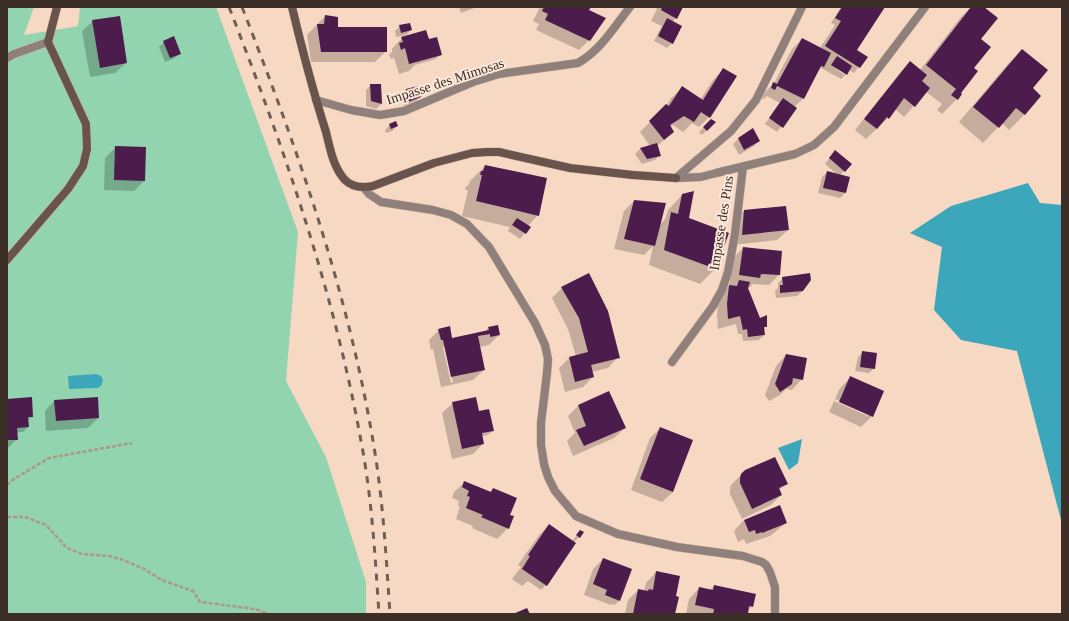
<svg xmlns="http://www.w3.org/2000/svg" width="1069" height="621" font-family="Georgia,serif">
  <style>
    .green { fill: #92d4af }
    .water { fill: #3ca6bb }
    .shadow { fill: #0003; fill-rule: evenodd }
    .building { fill: #4c1c4c }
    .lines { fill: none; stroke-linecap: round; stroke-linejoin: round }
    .street-casing { stroke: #d1b6a4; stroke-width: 9 }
    .secondary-casing { stroke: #d1b6a4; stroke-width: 9 }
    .path { stroke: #ae9787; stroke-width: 2.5; stroke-dasharray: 4 2; stroke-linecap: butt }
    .street { stroke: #8f807b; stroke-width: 8 }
    .secondary { stroke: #69534d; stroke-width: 8 }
    .rail { stroke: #705f53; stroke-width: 3; stroke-dasharray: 7 7; stroke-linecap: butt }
    .labels { text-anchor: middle; stroke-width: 4; stroke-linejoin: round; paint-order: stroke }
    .street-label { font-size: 14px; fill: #3b2f27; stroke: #fbe8db }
  </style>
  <rect width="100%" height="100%" fill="#f7d8c3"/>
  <path class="green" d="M7,7h27l-10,28 54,-9 2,-19h136l82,225 -12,149 40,76 40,125v32h-359z"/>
  <path class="water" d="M1028,183l12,20 22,2v319l-45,-173 -56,-11 -27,-30 8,-63 -32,-14 41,-27z
    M96,374l5,2 2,4 -2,6 -4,2 -28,1 -1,-13z
    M802,439l-4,24 -9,7 -11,-22z"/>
  <path class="shadow" d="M459,7h18l-16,6z
    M540,7h49l-1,4 1,29 -10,10 -43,-20 3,-6 -6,-3z
    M654,7h28l-6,11 -4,4v21l-5,5 -13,-7 8,-15 -11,-5 6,-12z
    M841,7h43l-28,43 10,7 -12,16 -5,-3 -12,-2 -1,1 9,6 -4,4 -20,-11 -6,7 -12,24 -9,8 2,1 -19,24 -12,-8 15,-21 -13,-7 -3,3 -3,-1 2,-4 11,-11 18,-34 10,-10 18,9 15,-23 -4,-2z
    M971,7h12l-3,33 -8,29 -15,30 -15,15 -5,-4 5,-6 -16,-12 -22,25 -9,-8 -7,9 -22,21 -11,-9 45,-57 10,-11 10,8 41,-53z
    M325,16l12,12 49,23 -11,11h-64l-4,-27z
    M93,21l33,42 -11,10 -25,4 -8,-46z
    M400,26l11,4 -5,5 -10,2 -1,-6z
    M402,38l26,2 13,14 -5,5 -21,6 -6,6 -10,3 -5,-16 -3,1 -2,-4 3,-3v-3z
    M164,42l16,11 -5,5 -10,4 -6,-15z
    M1022,50l9,38 9,8 -16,19 -15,15 -7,-7 -19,20 -24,-21 48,-57z
    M724,69l-15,48 -10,10 -7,-4 -9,9 -10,-7 -3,2 3,5 -16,14 3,9 -5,5 -13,4 -7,-10 5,-5 10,-3 -10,-14 27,-27 4,-7 11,-10 18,12 13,-20z
    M371,85l10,19 -5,5 -10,-3v-16z
    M406,89l14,8 -5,5 -12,4 -2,-11z
    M711,120l3,2 -12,13 -3,-3z
    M390,125l7,1 -5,5 -6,2 -1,-3z
    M752,130l7,11 -5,5 -15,9 -6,-11 5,-5z
    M116,147l28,34 -10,10 -30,-1 1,-32z
    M830,157l14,14 -4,4 5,18 -5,5 -22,-5 4,-16 5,-5 11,3 -13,-11z
    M485,166l53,49 -10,11 1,1 -9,12 -12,-8 2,-4 -48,-11 6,-26h-3l1,-3 3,-3 1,-3z
    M683,194l4,25 41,15 -13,35 -15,15 -51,-19 4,-19 -9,9 -30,-6 10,-38 10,-10 25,25 6,-7 3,-9z
    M744,211l44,19 -11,10 -45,5 2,-24z
    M743,248l36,27 -10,10 -16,-1 -4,4h-2l13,31 6,7 -3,4 1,5 -5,5 -16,1 -1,-7h-4l-2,-10 -18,5 -1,-14 2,-19 11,-11h-1l4,-27z
    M783,278l20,13 -6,5 -21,2 -1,-7 3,-3v-5z
    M562,288l56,69 -10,11 -16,4 1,5 -10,10 -18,5 -6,-24 10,-10 7,-2 -8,-27 -16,-31z
    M497,326l2,9 -10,10 -10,2 5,23 -11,10 -32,7 -8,-38 -2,1 -2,-10 10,-10 13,9 33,-7 3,-4zM443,347h2l8,35 -2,1z
    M863,352l11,16 -5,5 -14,-2 3,-14z
    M786,355l16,24 -10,11 -6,-1 -6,6 -11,6 -4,-6 11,-29z
    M850,378l22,38 -11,11 -32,-15 5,-11 34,15v-2l-33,-15 5,-11z
    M7,400l25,16 -4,5v6l-5,5h-4l-3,3 1,4 -10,10z
    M55,400l43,18 -10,10 -42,3 -1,-20z
    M453,403l25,9 15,18 -5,5 -6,1 1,8 -10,10 -21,5 -10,-46z
    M578,406l47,22 -11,10 -41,18 -6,-15 8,-8 -7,-17z
    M660,428l13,64 -11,10 -31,-12 19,-52z
    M745,471l41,13 -7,6 2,5 -10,10 -29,14 -12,-25v-5l1,-4z
    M465,482l25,10 3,-3 16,26 -1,13 -11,11 -25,-11 1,-2 -17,-7 4,-12 -2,-1 1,-5 -7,-3 2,-6z
    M744,520l42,3 -16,13 -24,8 -2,-5 -6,3 -4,-11z
    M549,525l23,16 9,-10 -2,6 -5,5 -28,43 -5,5 -13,-9 -6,5 -10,-7 9,-12 -3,-2 21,-30z
    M603,559l17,41 -5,5 -3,-1 -1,1 -27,-10 9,-26z
    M656,572l19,25 -1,17h-49l3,-14 10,-10 6,1 2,-8z
    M714,586l38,20 -5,5v3h-61l3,-15 10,-11 10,3z"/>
  <path class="building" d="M544,7h47l-2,3 17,8 -16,23 -45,-21 3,-6 -6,-3z
    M662,7h21l-6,12 -16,-9z
    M842,7h43l-28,43 11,7 -8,11 -35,-22 16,-25 -6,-3z
    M971,7h13l14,11 -17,21 10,8 -17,21 4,3 -17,22 1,1 -4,6 -7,-5 5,-6 -30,-24z
    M325,15l13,2v10h49v25h-66l-4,-28h7z
    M120,16l7,47 -27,5 -8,-48z
    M667,18l15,8 -9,18 -15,-8z
    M410,23l2,7 -11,3 -2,-8z
    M426,30l3,9 8,-2 5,18 -33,9 -4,-16 -4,2 -2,-7 4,-1 -2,-5z
    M174,36l7,18 -11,4 -7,-17z
    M802,38l29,15 -7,14 -3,-1 -17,33 -27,-13 -2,4 -4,-2 2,-6 4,2z
    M1022,49l26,21 -15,18 8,8 -16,19 -9,-7 -17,20 -26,-21z
    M837,56l15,10 -5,9 -16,-10z
    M910,61l17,14 -5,6 8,7 -15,19 -11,-9 -15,21 -2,-2 -10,12 -13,-10z
    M723,68l14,8 -27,42 -9,-6 -7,10 -10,-6 -14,9 4,7 -10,8 -15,-19 17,-17 3,2 13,-20 21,14z
    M370,84h11l1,20 -11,-3z
    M418,86l3,11 -13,5 -2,-13z
    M783,98l14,10 -14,20 -14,-10z
    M711,119l5,3 -9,9 -4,-4z
    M396,121l2,5 -7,3 -2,-5z
    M753,128l7,13 -16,9 -6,-12z
    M657,143l4,13 -14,3 -7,-11z
    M115,146l31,1 -1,34 -31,-1z
    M835,150l17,14 -7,8 -16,-14z
    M485,165l62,13 -8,38 -63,-15 6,-26h-2l1,-4h2z
    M827,171l23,6 -4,16 -23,-5z
    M694,191l-5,27 40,15 -13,36 -52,-19 7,-38 7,2 4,-20z
    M634,200l32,3 -11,43 -31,-7z
    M786,206l3,24 -47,5 2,-25z
    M517,218l14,9 -5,7 -14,-9z
    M743,247l39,4 -2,24 -19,-1 -1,4 -21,-3z
    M589,273l19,38 12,47 -29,7 3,12 -19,5 -6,-25 19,-5 -9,-34 -18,-31z
    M810,273l1,7 -8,11 -23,2v-8h3l-1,-8z
    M739,280l11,2 -2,6 12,30 7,-3v12h-3l1,8 -17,2 -1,-8 -4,1 -3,-14 -12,3 -1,-15 2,-19 8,1z
    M498,325l2,10 -10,2v-3l-12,2 7,34 -34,7 -8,-37h-2l-3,-11 12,-3 2,12 37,-8 -1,-3z
    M862,351l15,2 -2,16 -15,-2z
    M786,354l21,4 -4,22 -10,-2 -1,6 -12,8 -5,-8z
    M850,376l34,15 -11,26 -34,-15z
    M609,391l17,37 -42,18 -8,-16 10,-4 -8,-21z
    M32,397l1,20h-5l1,10 -12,1 1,12h-11v-41z
    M98,397l1,21 -43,3 -2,-21z
    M476,397l3,14 10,-2 5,22 -12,2 2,11 -22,5 -10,-47z
    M660,427l33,13 -20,52 -33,-13z
    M775,457l13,27 -9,4 3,7 -30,14 -12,-26v-5l1,-4 4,-4z
    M464,481l27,11 2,-4 24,10 -7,17 4,1 -5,13 -28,-12 2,-2 -17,-7 4,-11 -3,-1 2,-5 -7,-4z
    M780,505l7,18 -25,10v-1l-6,2 -1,-4 -6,2 -5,-12z
    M549,524l27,19 -29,43 -25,-17 8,-13 -2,-1z
    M580,530l4,2 -4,6 -4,-3z
    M603,558l29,11 -12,32 -15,-6 2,-5 -14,-6z
    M656,571l24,5 -4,20 3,1 -4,17h-42l5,-25 10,2 1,-2 4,1z
    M714,585l42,9 -3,13 -4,-1 -1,8h-35l1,-5 -19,-4 4,-18 14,3z
    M527,608l3,6h-17z"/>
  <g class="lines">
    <defs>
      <path id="street" d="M7,58l7,-4 34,-12
        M316,100l35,10 29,5 24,-4 69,-29 26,-8 79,-11c23,-13 36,-36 52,-56
        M676,178l25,-1 15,-4 79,-19 19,-9 20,-18 91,-120
        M676,178l55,-47 25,-31 46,-93
        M364,188l5,6 12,8 52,8 18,5 16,9 22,23 46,76 10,22 3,14 -1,14 -6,50v22l3,19 4,13 7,14 21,25 42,18 59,13 66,9 19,6 4,3 4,7 5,15v27
        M672,362l41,-56 9,-16 6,-18 7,-38 8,-67"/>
      <path id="secondary" d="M292,7c10,42 21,84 34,125 4,16 7,35 19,48 8,8 18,8 28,6l61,-23 38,-10 15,-1h12l71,16 63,7 43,3
        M7,260l61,-71 15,-23 4,-17 -1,-25 -38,-82 9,-35"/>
    </defs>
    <use href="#street" class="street-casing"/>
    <use href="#secondary" class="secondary-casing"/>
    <path class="path" d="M7,485l7,-6 35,-21 83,-15
      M7,517h18l21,8 21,23 15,6 27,2 14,4 21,9 18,11 31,11 7,11 55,7 14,5"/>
    <use href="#street" class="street"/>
    <use href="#secondary" class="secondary"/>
    <path class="rail" d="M229,7c55,141 105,285 132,434 11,57 14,115 18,173
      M242,7c55,141 106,285 131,434 10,57 13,115 17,173"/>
  </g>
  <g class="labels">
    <g class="street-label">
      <text transform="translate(445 81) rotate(-18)" y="5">Impasse des Mimosas</text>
      <text transform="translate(721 223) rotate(-81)" y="5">Impasse des Pins</text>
    </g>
  </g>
  <rect width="1069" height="621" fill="none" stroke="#3b2f27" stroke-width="16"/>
</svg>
